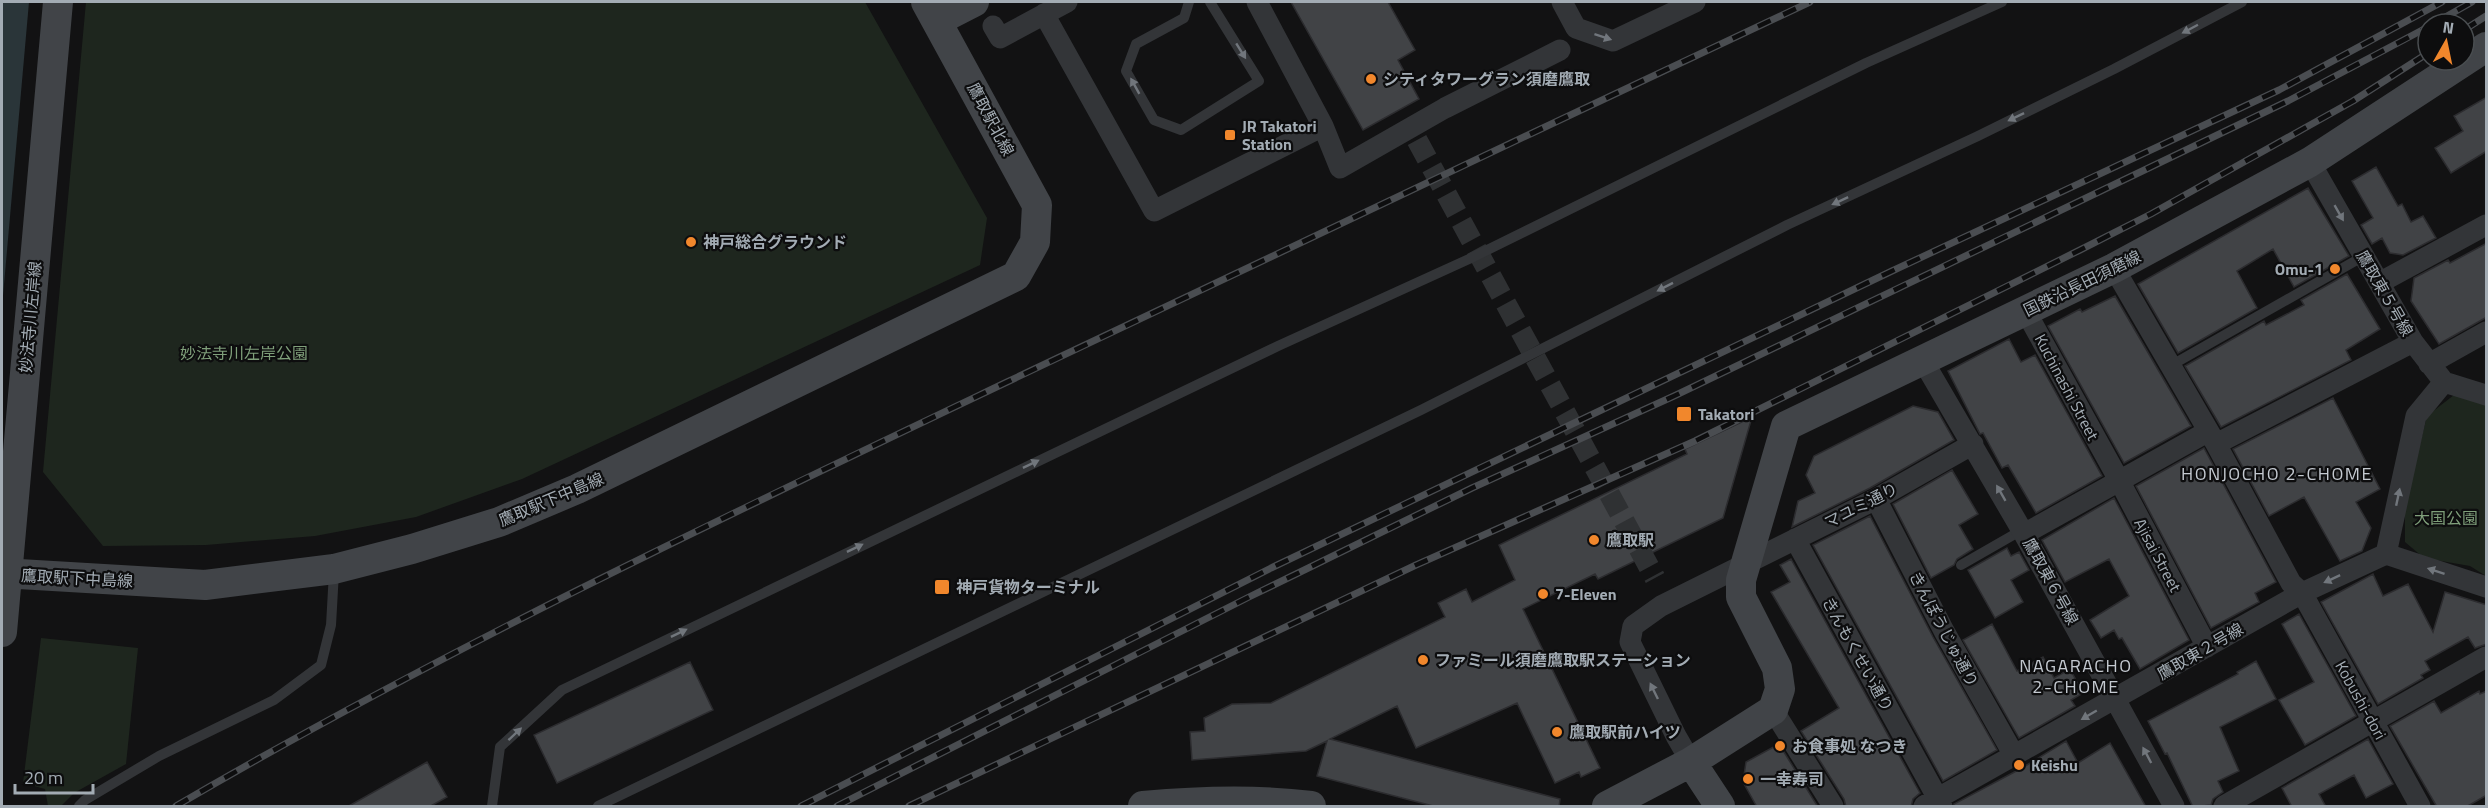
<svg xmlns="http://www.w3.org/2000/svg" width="2488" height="808" font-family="'Titillium Web','Noto Sans JP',sans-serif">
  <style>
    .green { fill: #1e261e }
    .water { fill: #2a3539 }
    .building { fill: #414346; stroke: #2c2c2f; stroke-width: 1.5 }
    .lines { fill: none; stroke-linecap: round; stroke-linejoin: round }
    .street-tunnel { stroke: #2f3133; stroke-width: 21; stroke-dasharray: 21 10; stroke-linecap: butt }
    .lane { stroke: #333538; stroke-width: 10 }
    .street { stroke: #333538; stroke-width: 21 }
    .secondary { stroke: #414448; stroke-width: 30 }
    .rail-casing { stroke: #4a4d51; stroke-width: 7 }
    .rail { stroke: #0d0d0e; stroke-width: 4.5; stroke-dasharray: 14; stroke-linecap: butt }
    .oneway { fill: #71767c }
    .poi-dot { fill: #f1872c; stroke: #0d0d0e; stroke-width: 2 }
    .labels { text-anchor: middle; stroke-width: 4.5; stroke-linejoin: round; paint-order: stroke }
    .poi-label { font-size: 16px; font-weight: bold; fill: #a3acb4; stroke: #0d0d0e; text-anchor: start }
    .street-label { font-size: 16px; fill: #a3acb4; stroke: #0d0d0e }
    .park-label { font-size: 16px; fill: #7f9f7a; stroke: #0d0d0e }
    .neighbourhood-label { font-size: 18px; letter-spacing: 1.5px; fill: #c4c9d0; stroke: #0d0d0e }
  </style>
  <rect width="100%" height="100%" fill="#121213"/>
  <path class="green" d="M86,2h779l122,216 -7,47 -458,214 -106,38 -101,19 -109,9 -103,1 -60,-74z
    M2454,395l32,9v172l-16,-10 -46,-8 -19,-16v-37l22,-89z
    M41,638l97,10 -12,116 -52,29 -13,13h-13l-3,-17 -22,-6z"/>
  <path class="water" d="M2,2h27l-27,305z"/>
  <path class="building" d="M1291,2h97l27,48 -17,10 21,39 -56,31z
    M2487,97v54l-36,22 -16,-25 28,-17 -9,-15z
    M2376,167l22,39 4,-2 9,18 12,-6 13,22 -33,17 -13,-2 -8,-15 -10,6 -11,-19 12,-7 -21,-37z
    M2308,188l41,68 -55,31 -21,-38 -36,22 20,37 -79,45 -40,-69z
    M2487,243v74l-48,27 -28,-43 3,-23 34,-18 2,3z
    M2347,274l33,55 -34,21 5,10 -130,67 -36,-61 79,-45 2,4 38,-20 -3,-5z
    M2115,296l76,130 -67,37 -76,-137 32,-17 2,3z
    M2009,339l12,23 14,-7 67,121 -66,37 -28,-48 -6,3 -19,-35 -3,1 -32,-63z
    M2333,398l47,91 -24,13 15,26 -9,23 -22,10 -36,-64 -35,19 -36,-67z
    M1913,406l25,6 16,28 -84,48 -78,39 6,-26 17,-8 -9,-18 8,-19z
    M1752,417l-29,101 -125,61 -3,-5 -72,35 77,159 -19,9 -2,-5 -24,11 -38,-80 -101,45 -19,-42 -67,33 230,60 -1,8h-122l-120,-31 10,-35 -21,10 -114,9 -2,-28 15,-1 -1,-13 28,-14 39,-1 174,-86 -7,-14 28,-14 6,13 43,-22 -16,-35 188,-91 -2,-5z
    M2204,448l72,134 -21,11 4,9 -48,26 -75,-142z
    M1952,470l26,44 -19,11 14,24 -16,10 -3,6 -23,13 -38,-74z
    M2114,498l75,142 -49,29 -18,-31 -3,1 -5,-9 -13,8 -11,-18 39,-24 -20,-37 -44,23 -23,-42z
    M1870,516l63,121 64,113 -54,31 -130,-236z
    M2007,548l4,8 8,-4 10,18 -18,10 12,22 -28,16 -27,-48z
    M1791,559l129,234 -7,6 -2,8h-65l-2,-8 -43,-68 38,-23 -68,-116 19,-10 -10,-17z
    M2373,574l10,22 25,-12 25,48 12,-40 42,13v39l-12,4 -7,-11 -43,24 5,9 -9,5 2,3 -45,26 -57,-102z
    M2299,614l57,102 -51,29 -26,-45 35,-18 -32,-58z
    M1992,624l25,47 26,-14 11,21 16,-9 13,24 -12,7 4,6 -56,32 -56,-98z
    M2256,661l20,38 -56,28 19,44 -21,10 5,11 -10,7 -2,6 -18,2 -26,-54 -2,1 -17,-33 90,-47 -1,-2z
    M690,662l23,48 -156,73 -23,-48z
    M2479,691l1,3 7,-3v104l-21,12h-29l-47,-81 44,-25 7,12z
    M2368,739l25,45 -27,14 -12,-23 -35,19 7,13h-34l-10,-19z
    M2066,741l12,22 32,-20 36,64h-191l-1,-3 68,-36z
    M1779,744l39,63h-61l-14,-25 3,-20z
    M427,762l20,35 -18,10h-82z"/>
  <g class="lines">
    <path class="street-tunnel" d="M1417,140l238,438"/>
    <path class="lane" d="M1189,2l-5,16 -48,26 -10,27 28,49 27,10 78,-49 -49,-79
      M2170,366l194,-110
      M1961,565l61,-35
      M79,806l6,-6 74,-44 115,-56 47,-35 10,-40 3,-53
      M492,806l8,-59 62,-57 716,-344 191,-87 397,-196 136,-61
      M598,806l823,-396 366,-185 191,-89 136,-67 128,-67"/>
    <path class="street" d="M1257,2l66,124
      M1562,2l14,26 37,13 82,-39
      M1044,14l110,197 169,-85 17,42 105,-60 115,-58
      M993,26l7,12 67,-36
      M2310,162l103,180 31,40 42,13
      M2114,268l102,176 75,139 11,10 118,213
      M2379,283l107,-58
      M2025,310l95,172 87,165
      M1922,359l102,175 150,272
      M2429,364l57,-32
      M2216,444l197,-102
      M1876,499l68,132 71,126
      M2024,534l183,-102
      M1795,539l147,267
      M2386,554l30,-138 28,-34
      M1773,710l60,96
      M1691,762l-15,-26 -46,-94 3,-16 28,-20 215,-107 97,-55
      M1924,806l378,-213 84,-39 100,33
      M2224,806l262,-149"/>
    <path class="secondary" d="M937,21l37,-19
      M2,573l203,12 129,-16 78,-20 87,-27 78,-33 439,-213 19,-34 2,-37 -111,-203
      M2,632l56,-630
      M1691,762l29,44
      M1143,806c55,-5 113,-7 168,0
      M1607,806l84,-44 82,-52 7,-21 -3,-21 -36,-71v-17l45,-154 328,-158 196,-106 176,-115"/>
    <defs>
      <path id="rail" d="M2433,24l39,-22
        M2464,30l22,-14
        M176,806c269,-157 550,-290 831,-424 268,-127 535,-254 803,-380
        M801,806l470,-238 621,-297 387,-181 163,-88
        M837,806l412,-209 223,-109 202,-92 614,-295 140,-74
        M909,806l507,-241 279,-124 385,-191 71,-36 202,-113 75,-48"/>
    </defs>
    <use href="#rail" class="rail-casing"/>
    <use href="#rail" class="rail"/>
  </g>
  <defs><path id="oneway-solid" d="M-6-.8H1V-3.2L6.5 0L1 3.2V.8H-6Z" transform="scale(1.5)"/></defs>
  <g class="oneway">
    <use href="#oneway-solid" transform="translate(2190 29) rotate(152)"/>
    <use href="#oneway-solid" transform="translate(1603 37) rotate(18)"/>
    <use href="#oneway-solid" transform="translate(1241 51) rotate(58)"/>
    <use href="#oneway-solid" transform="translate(1135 86) rotate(-119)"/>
    <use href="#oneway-solid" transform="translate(2016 117) rotate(154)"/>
    <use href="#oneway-solid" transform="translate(1840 201) rotate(155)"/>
    <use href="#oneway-solid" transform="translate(2339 213) rotate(60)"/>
    <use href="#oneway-solid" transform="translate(1665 287) rotate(153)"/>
    <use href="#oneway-solid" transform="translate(1031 464) rotate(-26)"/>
    <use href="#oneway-solid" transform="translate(2001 493) rotate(-120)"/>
    <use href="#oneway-solid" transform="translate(2398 497) rotate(-78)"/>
    <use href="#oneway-solid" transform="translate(855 548) rotate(-26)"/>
    <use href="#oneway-solid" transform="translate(2436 571) rotate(-162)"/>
    <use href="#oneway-solid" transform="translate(2332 579) rotate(155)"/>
    <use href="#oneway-solid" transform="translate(679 633) rotate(-26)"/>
    <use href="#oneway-solid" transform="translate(1654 691) rotate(-116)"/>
    <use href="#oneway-solid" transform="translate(2089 715) rotate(150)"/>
    <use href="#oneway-solid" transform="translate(515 734) rotate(-43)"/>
    <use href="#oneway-solid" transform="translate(2147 755) rotate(-118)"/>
  </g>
  <g class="poi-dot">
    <circle cx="1371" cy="79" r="6"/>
    <rect x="1224" y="129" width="12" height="12" rx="3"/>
    <circle cx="691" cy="242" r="6"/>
    <circle cx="2335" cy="269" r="6"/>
    <rect x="1676" y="406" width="16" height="16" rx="3"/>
    <circle cx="1594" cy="540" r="6"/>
    <rect x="934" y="579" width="16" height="16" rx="3"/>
    <circle cx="1543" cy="594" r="6"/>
    <circle cx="1423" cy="660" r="6"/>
    <circle cx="1557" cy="732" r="6"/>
    <circle cx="1780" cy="746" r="6"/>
    <circle cx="2019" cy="765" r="6"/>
    <circle cx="1748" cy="779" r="6"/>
  </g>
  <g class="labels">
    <g class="poi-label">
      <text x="1383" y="85">シティタワーグラン須磨鷹取</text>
      <text x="1242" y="132">JR Takatori<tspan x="1242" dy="18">Station</tspan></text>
      <text x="703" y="248">神戸総合グラウンド</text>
      <text x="2323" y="275" text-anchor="end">Omu-1</text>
      <text x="1698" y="420">Takatori</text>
      <text x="1606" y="546">鷹取駅</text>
      <text x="956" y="593">神戸貨物ターミナル</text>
      <text x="1555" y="600">7-Eleven</text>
      <text x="1435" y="666">ファミール須磨鷹取駅ステーション</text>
      <text x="1569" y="738">鷹取駅前ハイツ</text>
      <text x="1792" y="752">お食事処 なつき</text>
      <text x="2031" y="771">Keishu</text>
      <text x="1760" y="785">一幸寿司</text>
    </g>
    <g class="street-label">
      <text transform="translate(991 119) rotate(62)" y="6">鷹取駅北線</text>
      <text transform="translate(2082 283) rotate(-26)" y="6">国鉄沿長田須磨線</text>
      <text transform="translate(2385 293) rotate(60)" y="6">鷹取東５号線</text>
      <text transform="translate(30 317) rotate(-85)" y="6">妙法寺川左岸線</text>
      <text transform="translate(2067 387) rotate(62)" y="6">Kuchinashi Street</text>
      <text transform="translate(551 499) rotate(-23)" y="6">鷹取駅下中島線</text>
      <text transform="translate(1861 505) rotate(-27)" y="6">マユミ通り</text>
      <text transform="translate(2158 555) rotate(62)" y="6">Ajisai Street</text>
      <text transform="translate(77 578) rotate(3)" y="6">鷹取駅下中島線</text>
      <text transform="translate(2051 581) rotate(61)" y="6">鷹取東６号線</text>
      <text transform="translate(1944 629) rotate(62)" y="6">きんぽうじゅ通り</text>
      <text transform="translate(2200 651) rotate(-30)" y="6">鷹取東２号線</text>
      <text transform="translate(1858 654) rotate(61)" y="6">きんもくせい通り</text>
      <text transform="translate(2361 700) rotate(61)" y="6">Kobushi-dori</text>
    </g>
    <g class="park-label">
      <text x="244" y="359">妙法寺川左岸公園</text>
      <text x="2446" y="524">大国公園</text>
    </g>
    <g class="neighbourhood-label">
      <text x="2277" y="480">HONJOCHO 2-CHOME</text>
      <text x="2076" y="672">NAGARACHO<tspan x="2076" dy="21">2-CHOME</tspan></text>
    </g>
  </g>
  <rect width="2488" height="808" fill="none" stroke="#a3acb4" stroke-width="6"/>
  <g transform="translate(2446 42) rotate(9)"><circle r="28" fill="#0d0d0e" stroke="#494d50" stroke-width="1.5"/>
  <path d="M0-4.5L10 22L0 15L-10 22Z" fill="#f1872c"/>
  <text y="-9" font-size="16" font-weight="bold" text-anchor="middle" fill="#a3acb4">N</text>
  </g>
  <path d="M15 784v9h78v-9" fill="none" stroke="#a3acb4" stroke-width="3"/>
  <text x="24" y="784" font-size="18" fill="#a3acb4" stroke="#0d0d0e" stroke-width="4.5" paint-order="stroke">20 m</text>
</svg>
